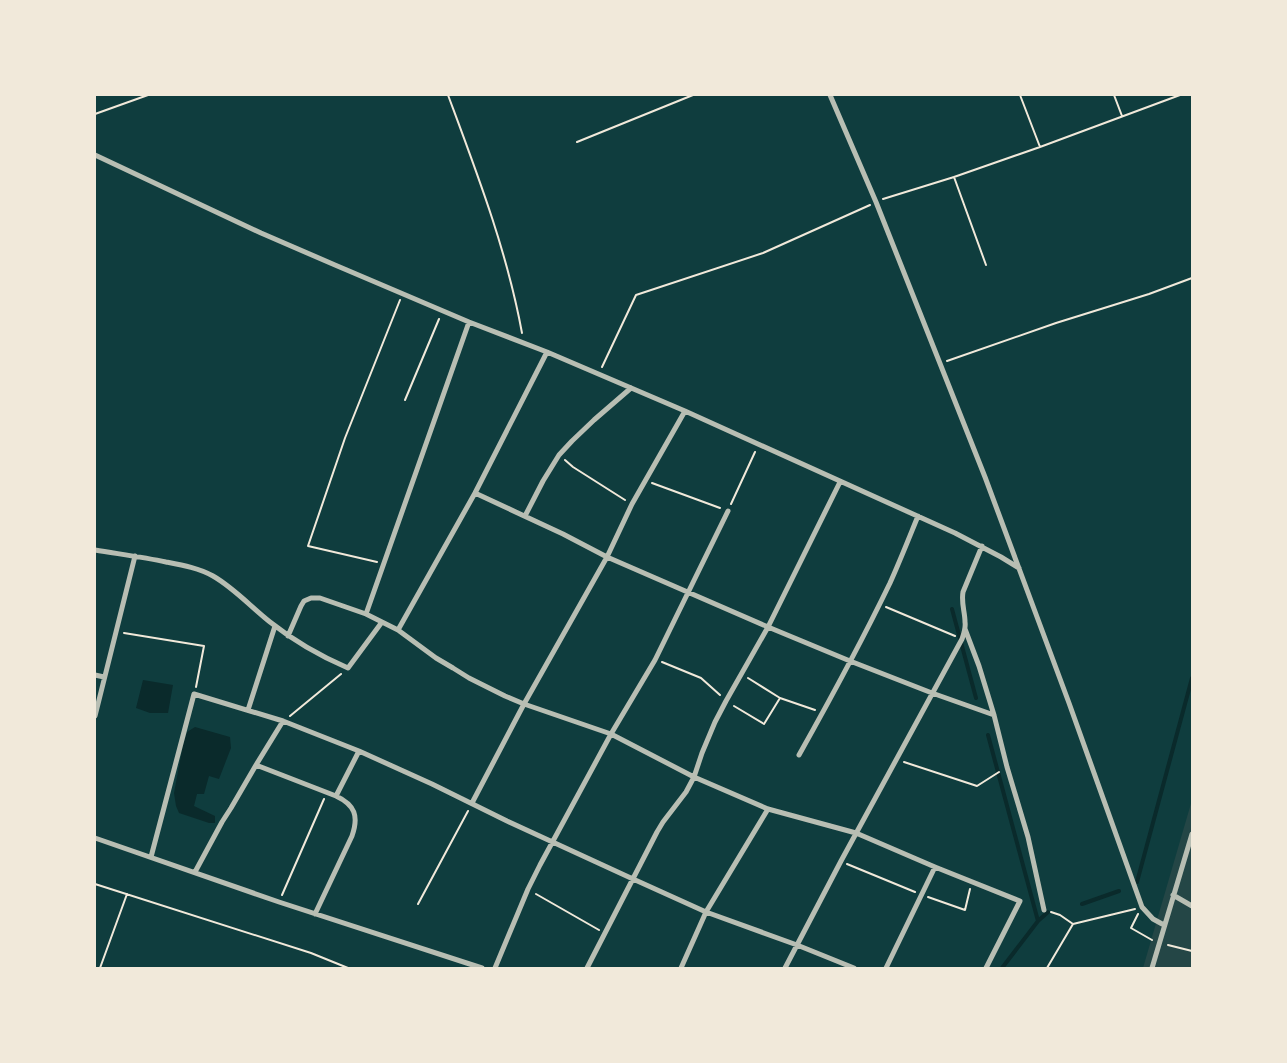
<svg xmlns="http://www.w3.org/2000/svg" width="1287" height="1063" font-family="'Work Sans',sans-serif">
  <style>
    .green { fill: #244646 }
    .water { fill: #0a2a2b }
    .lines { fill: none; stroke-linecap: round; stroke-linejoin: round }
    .stream { stroke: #0a2a2b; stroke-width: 4 }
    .path { stroke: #f1e9da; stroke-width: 2 }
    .minor { stroke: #b8beb3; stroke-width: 5 }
  </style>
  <rect width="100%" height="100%" fill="#0f3d3e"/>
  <path class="green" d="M1192,800v168h-49z"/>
  <path class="water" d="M143,680l30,5 -5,28h-18l-14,-5z
    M195,727l35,10 1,11 -12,31 -10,-3 -5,18h-7l-3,12 21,10v7h-6l-30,-10 -3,-7 -2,-13 9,-48 4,-13z"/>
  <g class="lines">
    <path class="stream" d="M952,609l24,89
      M988,735l50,186
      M1137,882l55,-204
      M1082,904l37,-13
      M1002,968l36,-47 10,-9"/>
    <path class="path" d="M448,95c29,78 59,156 74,238
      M1020,95l20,52
      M1114,95l8,21
      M95,114l53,-19
      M577,142l116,-47
      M954,177l32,88
      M883,199l71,-22 86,-30 140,-52
      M947,361l109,-38 93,-29 43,-16
      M602,367l34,-72 127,-42 107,-48
      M405,400l34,-81
      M565,460l8,7 52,33
      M652,483l68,25
      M731,504l24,-52
      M377,562l-69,-16 37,-108 55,-138
      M886,607l69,29
      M124,633l80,13 -8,41
      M662,662l39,16 19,17
      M748,678l32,20 35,12
      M734,706l30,18 16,-26
      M290,716l51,-42
      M904,762l73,24 22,-14
      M847,864l68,28
      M95,884l216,69 37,15
      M536,894l63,36
      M282,895l42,-96
      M928,897l37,13 5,-21
      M418,904l50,-93
      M1051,912l9,3 13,9
      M1138,914l-7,14 21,12
      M1168,945l24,6
      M100,968l27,-74
      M1047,968l26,-44 62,-15"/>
    <path class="minor" d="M830,95l46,107 109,275 84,226 73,204 11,12 11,6
      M95,155l166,78 74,32 134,57 78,30 138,59 270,122 46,24 18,11
      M475,493l88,41 44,23 161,70 82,34 82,32 62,22
      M525,516l18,-35 16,-26 13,-14 22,-21 37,-32
      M95,550c24,4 48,7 71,12 16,3 33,6 47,14 21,12 38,31 57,46 24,19 50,34 78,46l34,-46
      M366,614l103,-292
      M965,629l14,37 15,49 13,52 21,70 16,73
      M398,630l77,-137 72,-141
      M288,636l13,-30 3,-5 7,-3h9l46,16 32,16 38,28 17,10 16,10 36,18 19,8 87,30 83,43 74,32 88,24 79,34 85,34 -34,67
      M95,675l9,2
      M248,710l27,-84
      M95,716l40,-160
      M799,755c32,-57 63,-114 91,-172 10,-22 19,-45 28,-67
      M256,765l80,31c19,9 23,20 16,40l-37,78
      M336,796l23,-45
      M472,803l52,-99 83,-147 25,-53 53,-93
      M95,838l184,64 203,66
      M151,857l43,-163 89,27 76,30 73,33 75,37 126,58 73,33 91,33 57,23
      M195,872l27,-50 9,-14 25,-43 27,-44
      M1173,895l19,11
      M495,968l33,-79 12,-24 71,-131 44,-74 73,-149
      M587,968l70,-136 6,-10 23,-30 8,-15 8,-24 13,-31 11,-21 42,-74 72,-145
      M681,968l25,-56 62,-103
      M785,968l56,-107 121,-222c2,-6 4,-11 3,-17 0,-10 -4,-19 -2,-30l19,-46
      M886,968l49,-101
      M1152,968l40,-134"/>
  </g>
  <rect width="1287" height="1063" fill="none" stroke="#f1e9da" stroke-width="192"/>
</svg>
